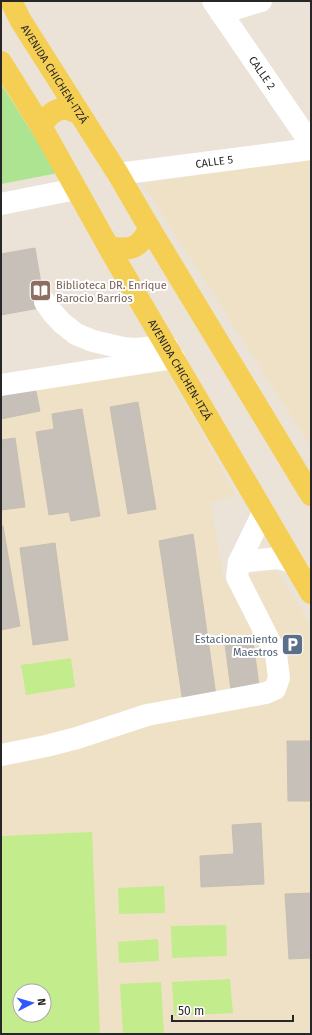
<svg xmlns="http://www.w3.org/2000/svg" width="312" height="1035" font-family="'Fira Sans',sans-serif">
  <style>
    .education { fill: #eee1c6; fill-rule: evenodd }
    .green { fill: #ade491 }
    .pitch { fill: #c3ec8c; fill-rule: evenodd }
    .building { fill: #c6c0b8; stroke: #c6bfb2 }
    .lines { fill: none; stroke-linecap: round; stroke-linejoin: round }
    .minor { stroke: #fff; stroke-width: 22 }
    .major { stroke: #f5cf53; stroke-width: 22 }
    .labels { text-anchor: middle; stroke-width: 4; stroke-linejoin: round; paint-order: stroke }
    .street-label { font-size: 11px; fill: #272727; stroke: #fff }
    .education-label { font-size: 11px; fill: #785e54; stroke: #fff; text-anchor: start }
    .service-label { font-size: 11px; fill: #4e5e75; stroke: #fff; text-anchor: end }
  </style>
  <rect width="100%" height="100%" fill="#ebe3d8"/>
  <path class="education" d="M307,157l4,6v284l-168,-263z
    M159,356l77,140 -26,6 14,77 52,-9 35,55v409h-310v-654zM20,991h24v24h-24z"/>
  <path class="green" d="M1,84l57,89 -57,11z"/>
  <path class="pitch" d="M71,658l4,29 -49,8 -5,-30z
    M92,832l8,202h-99v-198zM20,991h24v24h-24z
    M164,886l1,27 -46,1 -1,-26z
    M226,925l1,31 -55,2 -1,-32z
    M158,939l1,22 -40,2 -1,-21z
    M230,979l3,34 -59,3 -2,-34z
    M161,982l3,52h-41l-3,-50z"/>
  <path class="building" d="M35,248l10,59 -44,8v-61z
    M34,382l6,29 -39,8v-31z
    M138,402l18,107 -28,5 -18,-107z
    M82,409l18,107 -29,5 -2,-9 -20,3 -13,-83 18,-3 -2,-15z
    M15,438l10,69 -24,3v-70z
    M1,526h2l17,100 -19,4z
    M193,534l23,162 -33,7 -24,-162z
    M55,543l13,97 -35,5 -13,-97z
    M253,640l6,46 -28,4 -6,-46z
    M287,741h24v60h-23z
    M261,823l3,61 -63,3 -1,-31 34,-2 -2,-29z
    M311,893v65l-22,1 -4,-65z"/>
  <g class="lines">
    <g class="minor">
      <path id="s1" d="M213,1l98,143"/>
      <path d="M221,13l40,-12"/>
      <path id="s2" d="M118,174l193,-25"/>
      <path d="M1,204l75,-15"/>
      <path d="M45,302l7,10 10,11 14,11 17,7 30,7 12,1 32,-3"/>
      <path d="M1,385l173,-27"/>
      <path d="M239,562l39,-4 15,4"/>
      <path d="M1,755l45,-9 31,-8 70,-23 119,-22 9,-4 4,-11 -3,-24 -39,-77 2,-15 21,-43 3,-8"/>
    </g>
    <g class="major">
      <path id="s3" d="M11,1l10,20 97,153 32,55 161,266"/>
      <path id="s4" d="M1,62l40,64 76,136 194,331"/>
      <path d="M41,126c6,-9 14,-19 26,-17 4,1 8,3 12,4"/>
      <path d="M109,247c22,4 29,2 41,-18"/>
    </g>
  </g>
  <defs>
    <symbol id="library-square" viewBox="-11 -11 22 22"><rect x="-9" y="-9" width="18" height="18" rx="4" fill="#8d6e63" stroke="#fff"/><path d="M-6-4Q-3-5.5-.7-3.5V5Q-3 3-6 4ZM6-4Q3-5.5 .7-3.5V5Q3 3 6 4Z" fill="#fff"/></symbol>
    <symbol id="parking-square" viewBox="-11 -11 22 22"><rect x="-9" y="-9" width="18" height="18" rx="4" fill="#5c6f8a" stroke="#fff"/><path d="M-3.5-5.5H1a3.5 3.5 0 0 1 0 7H-1V5.5H-3.5ZM-1-3.4V-.6H.8a1.4 1.4 0 0 0 0-2.8Z" fill="#fff"/></symbol>
  </defs>
  <g fill-rule="evenodd">
    <use href="#library-square" x="28" y="278" width="25" height="25"/>
    <use href="#parking-square" x="280" y="632" width="25" height="25"/>
  </g>
  <g class="labels">
    <g class="street-label">
      <text dy="4" stroke="none"><textPath href="#s1" startOffset="87">CALLE 2</textPath></text>
      <text dy="4" stroke="none"><textPath href="#s3" startOffset="85">AVENIDA CHICHEN-ITZÁ</textPath></text>
      <text dy="4" stroke="none"><textPath href="#s2" startOffset="97">CALLE 5</textPath></text>
      <text dy="4" stroke="none"><textPath href="#s4" startOffset="356">AVENIDA CHICHEN-ITZÁ</textPath></text>
    </g>
    <g class="education-label">
      <text x="56" y="289">Biblioteca DR. Enrique<tspan x="56" dy="13">Barocio Barrios</tspan></text>
    </g>
    <g class="service-label">
      <text x="278" y="643">Estacionamiento<tspan x="278" dy="13">Maestros</tspan></text>
    </g>
  </g>
  <rect width="312" height="1035" fill="none" stroke="#272727" stroke-width="4"/>
  <g transform="translate(32 1003) rotate(84)"><circle r="19" fill="#ffffff" stroke="#a9a9a9"/>
  <path d="M0-3L7 15L0 10L-7 15Z" fill="#3057ff"/>
  <text y="-6" font-size="11" font-weight="bold" text-anchor="middle" fill="#272727">N</text>
  </g>
  <path d="M172 1015v6h121v-6" fill="none" stroke="#272727" stroke-width="2"/>
  <text x="178" y="1015" font-size="12" fill="#272727" stroke="#ffffff" stroke-width="3" paint-order="stroke">50 m</text>
</svg>
